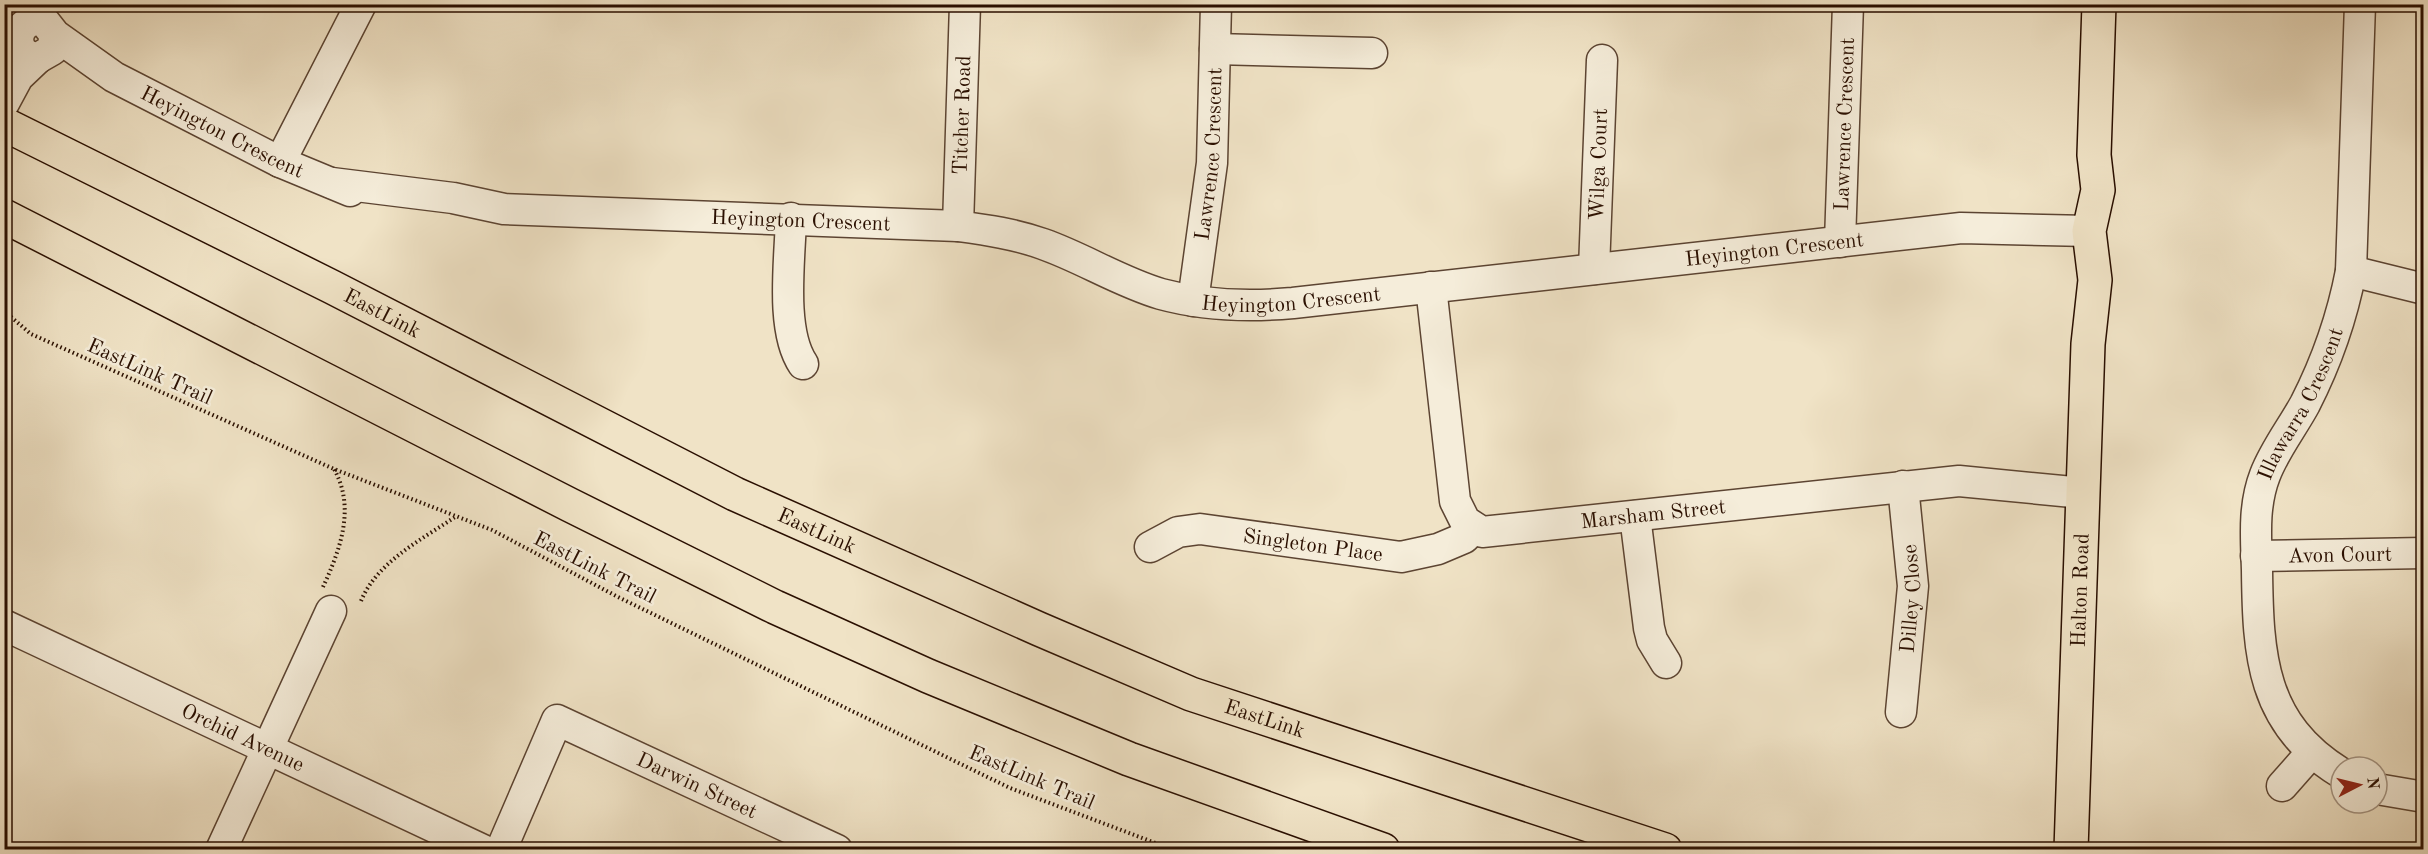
<svg xmlns="http://www.w3.org/2000/svg" width="2428" height="854" font-family="'Old Standard TT',serif">
  <style>
    .lines { fill: none; stroke-linecap: round; stroke-linejoin: round }
    .minor-casing { stroke: #5c4432; stroke-width: 33 }
    .major-casing { stroke: #2a0f00; stroke-width: 36 }
    .highway-casing { stroke: #2a0f00; stroke-width: 36 }
    .path { stroke: #2a0f00; stroke-width: 4; stroke-dasharray: 1.5 3; stroke-linecap: butt }
    .minor { stroke: #f5edda; stroke-width: 30 }
    .major { stroke: #f0e3c6; stroke-width: 33 }
    .highway { stroke: #f0e3c6; stroke-width: 33 }
    .labels { text-anchor: middle; stroke-width: 5; stroke-linejoin: round; paint-order: stroke }
    .street-label { font-size: 21px; fill: #2a0f00; stroke: #f5edda }
  </style>
  <rect width="100%" height="100%" fill="#f0e3c6"/>
  <filter id="stains"><feTurbulence type="fractalNoise" baseFrequency=".00333" numOctaves="4"/><feColorMatrix values="0 0 0 0 .2 0 0 0 0 .09 0 0 0 0 .02 0 0 0 .5 -.17"/></filter>
  <radialGradient id="worn" r=".72"><stop offset=".6" stop-color="#630" stop-opacity="0"/><stop offset="1" stop-color="#630" stop-opacity=".3"/></radialGradient>
  <g class="lines">
    <defs>
      <g id="minor">
        <path id="s1" d="M55,35l-3,15 -14,8c-30,-1 -24,-44 6,-37l11,14 59,42 166,85 70,29"/>
        <path d="M1215,49l157,4"/>
        <path d="M4,103l14,-26 20,-19"/>
        <path d="M280,162l81,-158"/>
        <path id="s2" d="M332,183l121,15 51,11 454,17c29,4 57,8 85,18 40,14 77,38 118,50 44,12 87,13 132,9l668,-75 128,3"/>
        <path d="M791,218c-1,41 -11,112 12,146"/>
        <path id="s3" d="M958,226l7,-222"/>
        <path id="s4" d="M1840,242l8,-238"/>
        <path id="s5" d="M1594,269l8,-209"/>
        <path d="M2351,271l73,18"/>
        <path id="s6" d="M1431,287l24,214 10,20 17,11 477,-51 124,12"/>
        <path id="s7" d="M1193,301l19,-138 4,-159"/>
        <path d="M1635,516l14,112 3,12 14,23"/>
        <path id="s8" d="M1150,547l28,-15 22,-3 201,28 37,-8 26,-11 10,-10"/>
        <path id="s9" d="M2256,556l168,-3"/>
        <path id="s10" d="M4,625l479,225"/>
        <path id="s11" d="M1901,712l12,-126 -10,-100"/>
        <path id="s12" d="M2341,773c-80,-49 -83,-118 -84,-203 -1,-32 -4,-64 8,-95 10,-26 27,-47 40,-71 22,-43 37,-86 46,-133l9,-267"/>
        <path d="M2282,786l30,-34"/>
        <path d="M2377,789l47,8"/>
        <path d="M221,850l110,-239"/>
        <path id="s13" d="M501,850l56,-130 280,130"/>
      </g>
      <g id="major">
        <path id="s14" d="M2071,850l17,-506 7,-64 -6,-49 9,-41 -4,-35 5,-151"/>
      </g>
      <g id="highway">
        <path id="s15" d="M4,124l328,163 403,207 304,135 152,65 474,156"/>
        <path d="M4,216l566,289 205,102 153,69 201,83 254,91"/>
      </g>
    </defs>
    <use href="#minor" class="minor-casing"/>
    <use href="#major" class="major-casing"/>
    <use href="#highway" class="highway-casing"/>
    <path class="path" d="M4,311l27,23 303,135 158,61 126,67 392,191 164,62
      M323,587c17,-37 33,-79 11,-118
      M361,601c16,-39 60,-61 94,-84"/>
    <use href="#minor" class="minor"/>
    <use href="#major" class="major"/>
    <use href="#highway" class="highway"/>
  </g>
  <g class="labels">
    <g class="street-label">
      <text dy="7" stroke="none"><textPath href="#s3" startOffset="111">Titcher Road</textPath></text>
      <text dy="7" stroke="none"><textPath href="#s4" startOffset="118">Lawrence Crescent</textPath></text>
      <text dy="7" stroke="none"><textPath href="#s1" startOffset="310">Heyington Crescent</textPath></text>
      <text dy="7" stroke="none"><textPath href="#s7" startOffset="148">Lawrence Crescent</textPath></text>
      <text dy="7" stroke="none"><textPath href="#s5" startOffset="105">Wilga Court</textPath></text>
      <text dy="7" stroke="none"><textPath href="#s2" startOffset="471">Heyington Crescent</textPath></text>
      <text dy="7" stroke="none"><textPath href="#s2" startOffset="1461">Heyington Crescent</textPath></text>
      <text dy="7" stroke="none"><textPath href="#s2" startOffset="975">Heyington Crescent</textPath></text>
      <text dy="7" stroke="none"><textPath href="#s15" startOffset="423">EastLink</textPath></text>
      <text transform="translate(150 371) rotate(24)" y="7">EastLink Trail</text>
      <text dy="7" stroke="none"><textPath href="#s12" startOffset="408">Illawarra Crescent</textPath></text>
      <text dy="7" stroke="none"><textPath href="#s6" startOffset="430">Marsham Street</textPath></text>
      <text dy="7" stroke="none"><textPath href="#s15" startOffset="909">EastLink</textPath></text>
      <text dy="7" stroke="none"><textPath href="#s8" startOffset="168">Singleton Place</textPath></text>
      <text dy="7" stroke="none"><textPath href="#s9" startOffset="84">Avon Court</textPath></text>
      <text transform="translate(595 567) rotate(27)" y="7">EastLink Trail</text>
      <text dy="7" stroke="none"><textPath href="#s14" startOffset="260">Halton Road</textPath></text>
      <text dy="7" stroke="none"><textPath href="#s11" startOffset="114">Dilley Close</textPath></text>
      <text dy="7" stroke="none"><textPath href="#s15" startOffset="1395">EastLink</textPath></text>
      <text dy="7" stroke="none"><textPath href="#s10" startOffset="264">Orchid Avenue</textPath></text>
      <text transform="translate(1032 777) rotate(23)" y="7">EastLink Trail</text>
      <text dy="7" stroke="none"><textPath href="#s13" startOffset="296">Darwin Street</textPath></text>
    </g>
  </g>
  <rect width="2428" height="854" fill="none" stroke="#f0e3c6" stroke-width="24"/>
  <rect x="6" y="6" width="2416" height="842" fill="none" stroke="#2a0f00" stroke-width="3"/>
  <rect x="12" y="12" width="2404" height="830" fill="none" stroke="#2a0f00" stroke-width="1.5"/>
  <g transform="translate(2359 785) rotate(83)"><circle r="28" fill="#f5edda" stroke="#a49483" stroke-width="1.5"/>
  <path d="M0-4.5L10 22L0 15L-10 22Z" fill="#8f2418"/>
  <text y="-9" font-size="16" font-weight="bold" text-anchor="middle" fill="#2a0f00">N</text>
  </g>
  <rect width="100%" height="100%" filter="url(#stains)"/>
  <rect width="100%" height="100%" fill="url(#worn)"/>
</svg>
